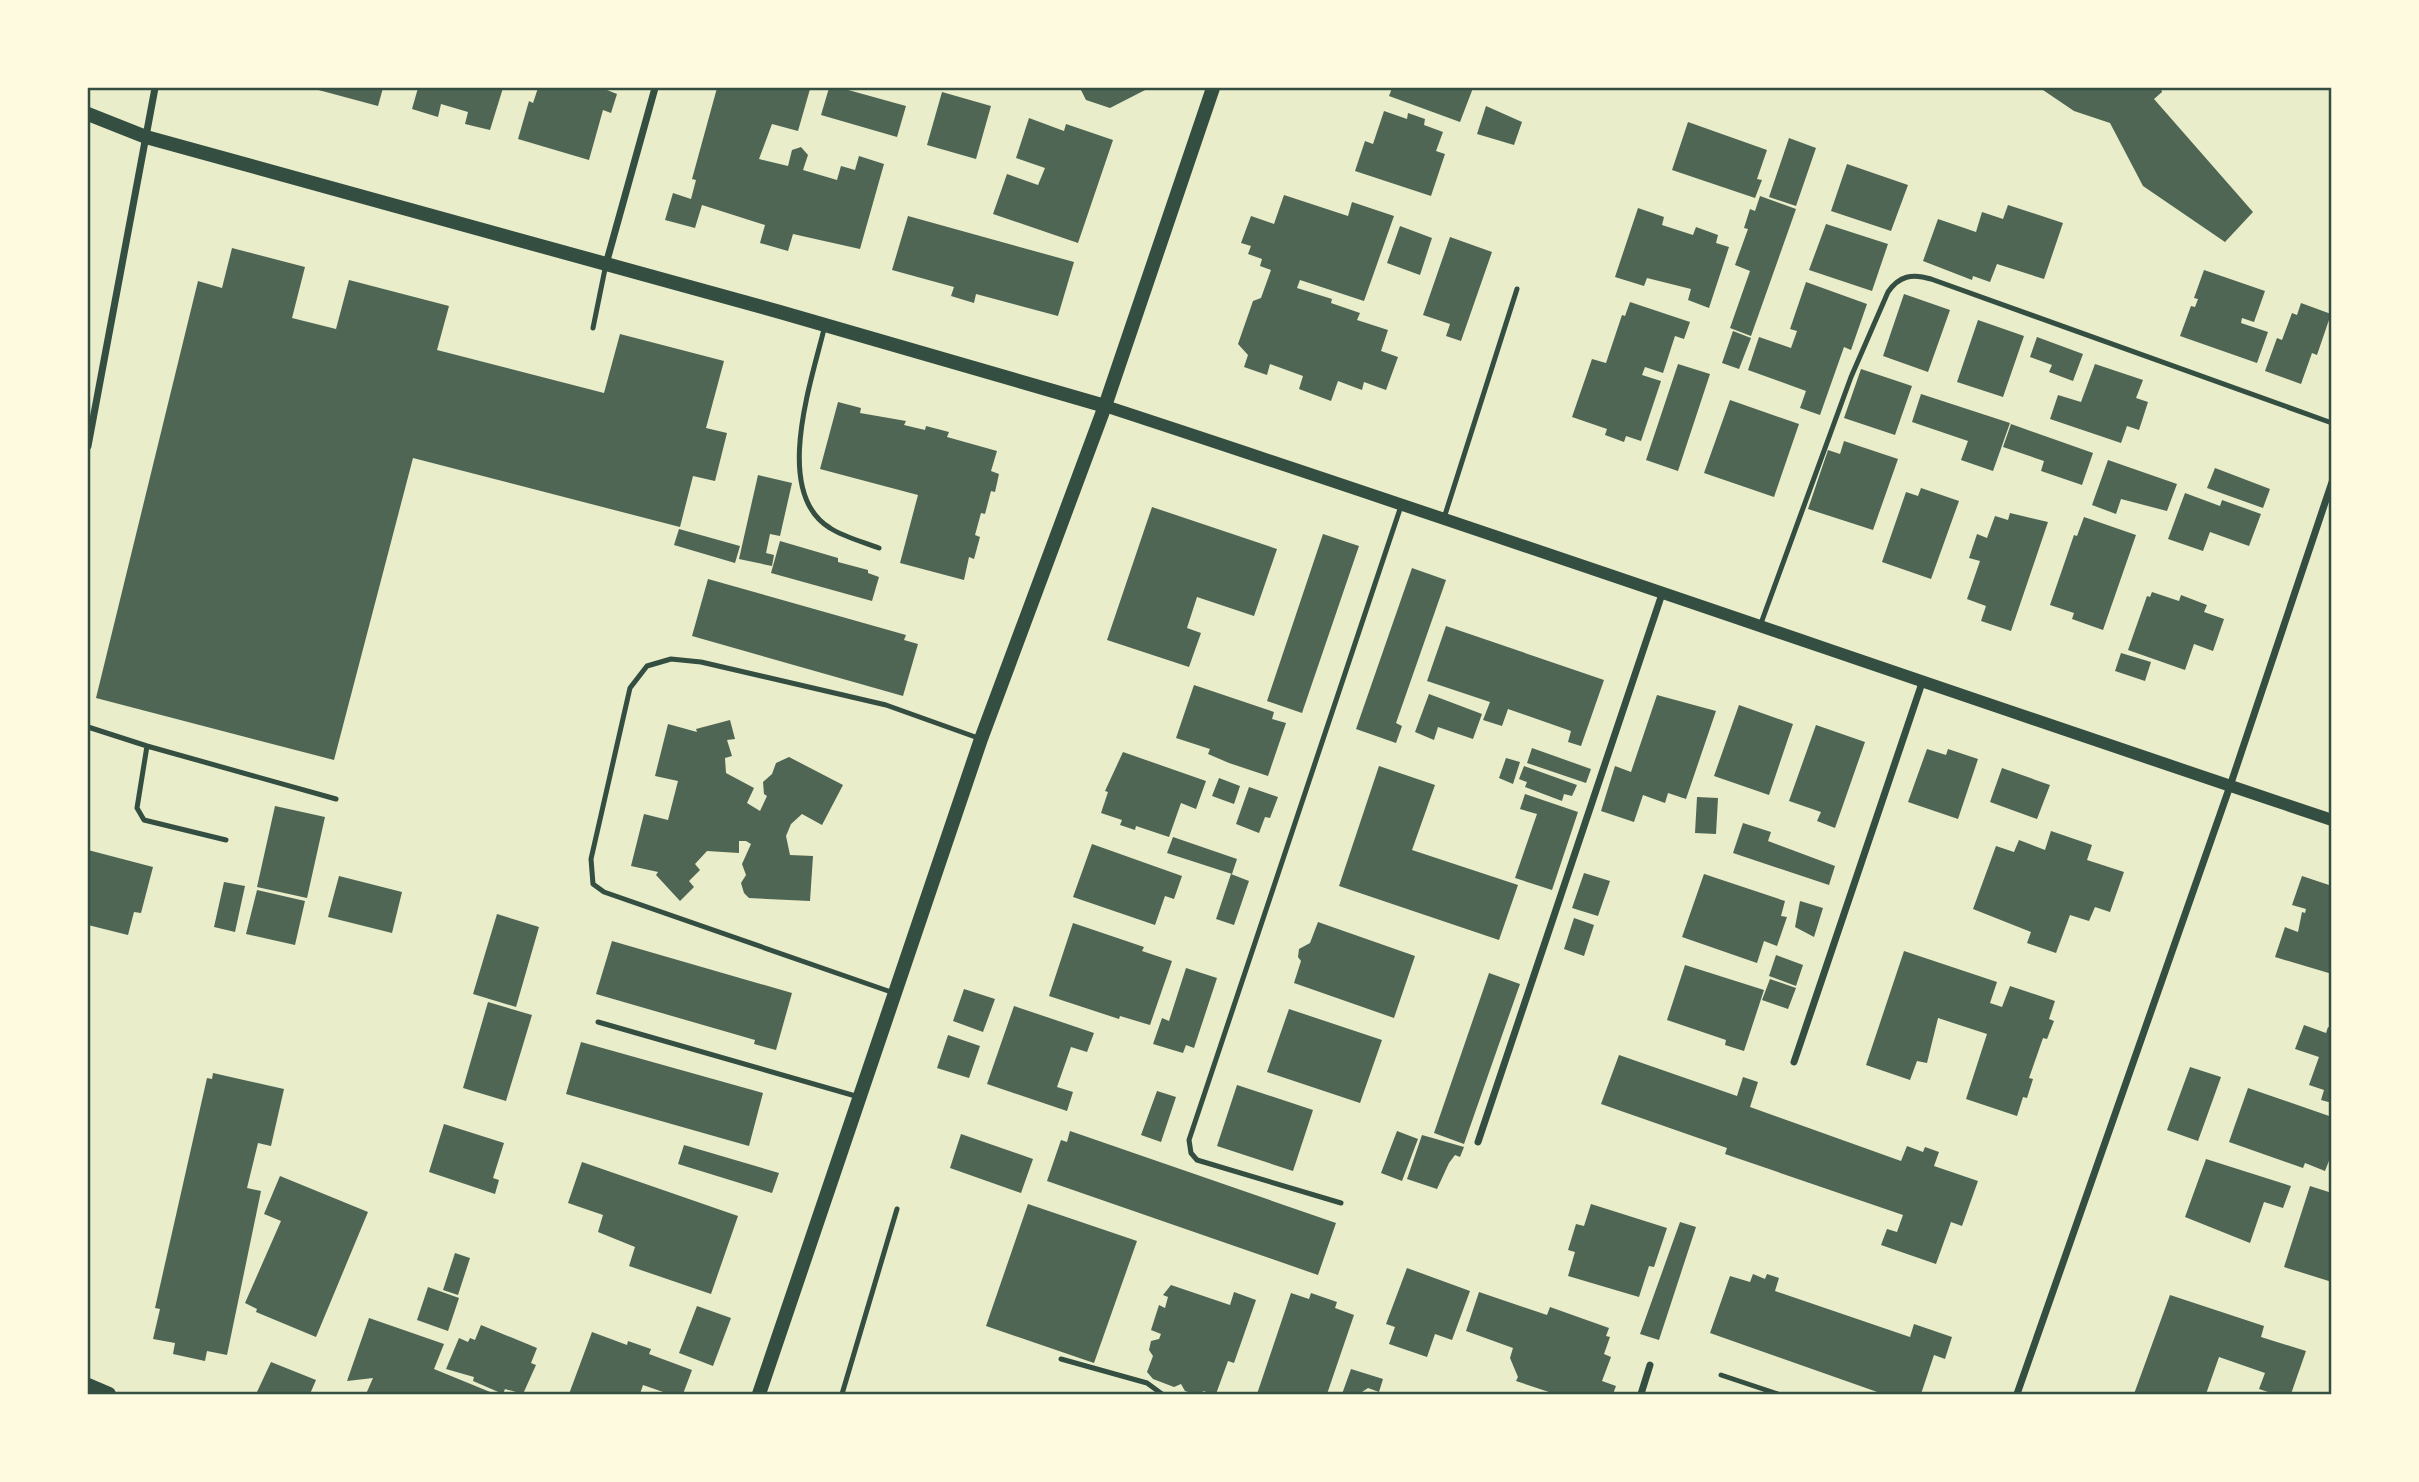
<svg xmlns="http://www.w3.org/2000/svg" width="2419" height="1482" font-family="Karla,sans-serif">
  <style>
    .building { fill: #4f6655 }
    .lines { fill: none; stroke-linecap: round; stroke-linejoin: round }
    .service { stroke: #344e41; stroke-width: 5 }
    .minor { stroke: #344e41; stroke-width: 7 }
    .tertiary { stroke: #344e41; stroke-width: 12 }
    .secondary { stroke: #344e41; stroke-width: 14 }
    .neatline { fill: none; stroke: #344e41; stroke-width: 2.5 }
  </style>
  <rect width="100%" height="100%" fill="#e9edc9"/>
  <path class="building" d="M311,88h72l-5,18z
    M418,88h85l-13,42 -25,-6 3,-12 -27,-8 -3,13 -26,-8z
    M538,88h70l-1,2 10,4 -6,19 -8,-3 -14,50 -71,-21 11,-38 4,2z
    M717,88l93,1 -12,42 -26,-7 -13,35 29,7 4,-16 9,-3 7,8 -5,15 34,10 4,-14 14,4 4,-14 25,8 -24,85 -67,-15 -5,17 -28,-8 5,-18 -63,-20 -7,23 -30,-8 8,-27 18,6 5,-19 -4,-1z
    M829,88h12l65,18 -9,31 -76,-22z
    M1080,88h69l-39,20 -24,-8z
    M1392,88h81l-13,34 -71,-26z
    M2040,88h121l1,4 -8,7 99,113 -28,30 -82,-56 -33,-63 -36,-12z
    M942,92l49,14 -15,53 -49,-14z
    M1486,106l36,16 -8,23 -37,-11z
    M1384,111l23,8 1,-6 17,6 -1,6 19,7 -7,19 9,3 -14,42 -76,-25 10,-30 8,3z
    M1029,118l35,13 2,-7 47,16 -35,103 -85,-29 14,-40 31,11 7,-17 -29,-10z
    M1688,122l79,28 -10,29 5,1 -7,18 -83,-28z
    M1789,138l27,10 -20,58 -27,-9z
    M1847,164l61,21 -17,46 -60,-20z
    M1284,195l64,21 4,-14 42,14 -30,85 -64,-21 -3,8 35,11 -1,4 29,10 -3,7 31,10 -7,21 17,6 -12,33 -22,-8 -2,8 -24,-9 -7,20 -32,-12 4,-13 -33,-12 -3,11 -23,-8 4,-12 -10,-11 15,-43 8,-3 10,-28 -11,-4 2,-7 -14,-5 3,-8 -10,-3 10,-27 23,8z
    M1760,196l36,13 -45,127 -21,-8 20,-57 -15,-6 13,-36 -4,-1 6,-19 5,2z
    M2008,205l55,18 -19,56 -47,-15 -7,18 -17,-6 -1,4 -49,-19 15,-42 38,13 6,-20 21,7z
    M1638,208l26,9 -2,8 31,10 3,-8 22,8 -2,8 13,4 -20,61 -21,-8 3,-11 -44,-11 -3,8 -29,-9z
    M908,216l166,46 -16,54 -82,-22 -2,9 -23,-7 3,-9 -62,-17z
    M1826,224l62,20 -16,47 -63,-21z
    M1400,226l32,12 -12,37 -33,-12z
    M1450,237l42,15 -31,89 -15,-5 4,-12 -27,-9z
    M232,248l73,19 -13,51 44,11 13,-49 100,26 -12,44 167,43 16,-59 104,27 -18,67 21,5 -12,48 -22,-5 -13,51 -267,-69 -79,302 -238,-62 102,-417 24,7z
    M2204,270l61,21 -11,31 -12,-4 -1,5 27,9 -11,31 -77,-27 11,-30 4,1 3,-8 -4,-1z
    M1806,282l61,22 -16,46 -7,-3 -24,68 -20,-7 6,-17 -58,-21 11,-33 32,11 6,-17 -7,-2z
    M1904,294l46,16 -22,62 -45,-16z
    M1630,302l60,20 -6,17 -9,-3 -12,37 -18,-6 -3,8 19,6 -20,60 -15,-5 -2,6 -19,-7 2,-6 -35,-12 20,-58 14,4 16,-48 3,1z
    M2301,303l30,11 -14,41 -5,-2 -11,31 -36,-13 12,-33 5,2 10,-27 5,2z
    M1978,320l46,16 -21,61 -46,-15z
    M1733,331l18,7 -12,31 -17,-6z
    M2037,337l46,17 -10,27 -24,-9 3,-7 -22,-8z
    M1678,364l32,10 -32,97 -32,-11z
    M2095,364l48,16 -7,18 12,4 -9,28 -12,-4 -6,17 -71,-24 8,-24 23,7z
    M1861,369l51,17 -17,49 -51,-17z
    M1921,394l89,29 -17,48 -32,-11 7,-19 -56,-19z
    M1730,400l69,24 -25,73 -70,-24z
    M838,402l23,6 -1,5 46,8 -2,4 21,5 1,-4 23,6 -2,5 50,14 -6,20 8,3 -4,18 -4,-1 -6,23 -4,-1 -6,22 5,2 -6,22 -5,-2 -5,23 -64,-17 18,-68 -98,-26z
    M2011,424l82,29 -11,32 -41,-14 3,-10 -41,-14z
    M1844,441l54,18 -25,71 -65,-21 20,-59 12,4z
    M2108,460l69,24 -10,27 -46,-12 -5,15 -24,-9z
    M2215,468l55,21 -7,19 -56,-20z
    M758,475l34,8 -12,53 -10,-2 -4,19 8,2 -2,11 -33,-7z
    M1921,488l38,13 -28,78 -49,-17 24,-70 12,4z
    M2185,493l35,13 2,-6 39,14 -12,32 -39,-14 -7,19 -35,-12z
    M1152,507l125,42 -23,67 -57,-19 -10,31 14,5 -12,34 -82,-27z
    M2010,513l38,9 -37,109 -30,-10 5,-15 -19,-7 13,-38 -11,-3 8,-24 10,4 8,-22 13,4z
    M2084,517l52,18 -33,95 -31,-11 2,-6 -24,-8 24,-70 3,1z
    M679,529l61,17 -5,17 -61,-18z
    M1323,534l36,12 -57,167 -35,-12z
    M780,541l58,17v4l30,8v3l11,4 -7,24 -101,-28z
    M1412,568l34,12 -50,143 6,3 -6,17 -40,-14z
    M708,579l198,56 -2,5 14,4 -15,52 -211,-60z
    M2152,592l27,9 2,-6 26,10 -3,7 20,7 -11,32 -19,-7 -9,26 -57,-20 19,-54 3,1z
    M1446,626l158,54 -23,66 -13,-4 3,-11 -63,-22 -6,17 -19,-6 7,-18 -63,-21z
    M2121,653l30,9 -6,19 -30,-10z
    M1194,685l80,27 -2,7 14,4 -18,53 -39,-13 -21,-9 2,-5 -34,-11z
    M1429,694l53,20 -9,25 -35,-12 -4,13 -19,-8z
    M1657,695l59,16 -30,88 -18,-6 -3,10 -22,-8 -9,27 -33,-11 14,-45 16,6z
    M1739,705l54,19 -24,71 -55,-19z
    M730,720l5,19 -8,1 5,16 -7,2 1,15 28,15 -7,15 13,8 7,-15 -3,-2 -1,-12 9,-8 4,-11 13,-6 54,28 -21,40 -20,-11 -11,10 -5,12 4,19 23,1 -3,45 -61,-3 -5,-5 -3,-10 5,-8 -4,-11 9,-20 -5,-3h-7v12l-32,-2 -12,13 5,6 -11,11 5,6 -14,14 -24,-26 2,-3 -27,-6 13,-52 24,6 10,-39 -23,-5 13,-52 29,8 -1,-3z
    M1816,725l49,17 -30,86 -18,-7 4,-9 -32,-11z
    M1532,748l59,21 -5,14 -59,-20z
    M1927,749l19,6 2,-6 30,10 -20,60 -50,-17z
    M1123,752l83,29 -10,28 -15,-6 -12,34 -33,-11 -1,4 -15,-5 2,-5 -21,-7 7,-21 -3,-1z
    M1506,758l14,4 -7,22 -14,-6z
    M1379,766l56,19 -23,65 106,35 -19,55 -160,-54z
    M1524,766l53,19 -5,11 -8,-2 -2,7 -37,-14 2,-5 -8,-3z
    M2002,768l48,17 -13,34 -47,-17z
    M1219,778l21,8 -6,18 -22,-8z
    M1249,787l29,10 -8,21 -5,-1 -6,16 -23,-9z
    M1525,794l53,18 -26,78 -37,-12 22,-64 -17,-5z
    M1697,797l21,1 -2,36 -21,-1z
    M275,806l50,11 -18,81 -50,-11z
    M1743,823l28,9 -3,9 67,25 -6,19 -96,-32z
    M2051,831l41,14 -5,15 37,12 -14,40 -15,-5 -6,14 -19,-6 -14,38 -29,-10 4,-11 -58,-23 23,-63 18,6 5,-12 26,10z
    M1173,837l64,22 -5,15 -65,-21z
    M1092,844l90,32 -8,23 -9,-3 -10,29 -82,-28z
    M88,850l65,17 -12,46 -7,-1 -6,23 -40,-10z
    M1584,873l26,8 -12,35 -26,-8z
    M1231,874l18,7 -15,44 -18,-6z
    M1704,874l81,27 -4,15 6,1 -10,29 -13,-5 -7,22 -75,-26z
    M339,876l63,16 -10,41 -64,-16z
    M2302,876l30,10v88l-57,-17 10,-30 13,5 4,-20 3,1 1,-4 -14,-4z
    M224,882l21,4 -10,46 -21,-5z
    M257,890l48,11 -10,44 -49,-11z
    M1800,901l23,7 -9,29 -19,-10z
    M497,914l42,13 -23,80 -43,-13z
    M1574,918l20,7 -10,31 -20,-7z
    M1318,922l97,34 -21,62 -100,-35 7,-22 -3,-4 1,-8 11,-6z
    M1073,923l71,24 -2,4 30,10 -22,64 -30,-9 -1,3 -70,-23z
    M612,941l180,52 -16,57 -22,-6 1,-4 -159,-46z
    M1904,951l93,31 -7,21 12,4 8,-21 45,15 -6,18 5,2 -7,18 -4,-1 -14,40 4,1 -6,19 -4,-1 -6,19 -51,-17 21,-65 -49,-16 -11,45 -10,-2 -7,19 -44,-15z
    M1776,955l27,10 -7,21 -27,-10z
    M1685,965l79,25 -20,61 -19,-6 1,-5 -59,-20z
    M1186,968l31,10 -23,70 -8,-3 -3,8 -30,-9 9,-26 7,3z
    M1489,973l31,11 -56,160 -30,-11z
    M1770,979l26,9 -8,21 -26,-9z
    M964,989l31,10 -12,33 -30,-11z
    M488,1002l44,13 -26,86 -43,-13z
    M1014,1006l80,27 -7,19 -16,-5 -14,40 16,5 -6,19 -80,-27z
    M1289,1009l93,31 -22,63 -93,-31z
    M2304,1025l22,8 2,-6 4,1v75l-11,-3 3,-10 -15,-5 10,-28 -24,-8z
    M948,1035l32,11 -11,32 -32,-10z
    M581,1042l182,51 -14,53 -183,-52z
    M1619,1055l118,41 6,-19 15,5 -8,25 151,54 6,-15 16,6 2,-5 14,5 -5,14 44,15 -16,45 -11,-4 -15,42 -55,-19 6,-16 10,3 6,-17 -178,-61 2,-6 -126,-44z
    M2190,1067l31,10 -23,64 -31,-11z
    M213,1073l71,16 -13,57 -13,-3 -11,45 14,3 -34,164 -20,-4 -2,10 -32,-7 2,-11 -22,-4 7,-30 -5,-1 52,-230 5,1z
    M1237,1085l76,25 -20,61 -76,-25z
    M2248,1088l84,29v36l-7,18 -20,-8 -2,5 -74,-26z
    M1157,1091l19,6 -15,45 -20,-7z
    M444,1124l60,19 -11,35 6,2 -4,14 -66,-22z
    M1070,1131l266,92 -18,52 -271,-94 14,-41 6,2z
    M1397,1131l21,8 -16,42 -21,-8z
    M961,1134l72,25 -12,34 -71,-25z
    M1422,1135l42,12 -4,10 -5,-2 -6,8 -12,26 -30,-10z
    M684,1145l95,28 -7,20 -94,-29z
    M2206,1159l85,27 -8,22 -19,-6 -14,41 -65,-26z
    M582,1162l156,54 -27,78 -82,-28 6,-19 -37,-15 5,-17 -35,-12z
    M280,1176l88,36 -52,125 -60,-25 1,-3 -12,-6 36,-82 -17,-7z
    M2310,1186l22,7v89l-48,-15z
    M1028,1204l109,37 -43,122 -108,-37z
    M1591,1204l76,24 -13,39 -5,-1 -10,31 -71,-21 7,-24 -7,-2 8,-26 8,2z
    M1680,1222l16,5 -37,113 -19,-6z
    M455,1253l15,5 -12,37 -15,-5z
    M1407,1268l63,23 -18,49 -17,-6 -8,23 -38,-13 6,-17 -9,-3z
    M1753,1274l12,5 2,-5 12,4 -4,13 135,46 4,-13 38,13 -7,22 -11,-4 -13,39h-38l-173,-61 20,-57 20,6z
    M1171,1285l59,20 4,-13 22,8 -22,63 -6,-2 -12,33h-10l-1,-3 -10,3 -10,-3 -4,-7 -7,3 -21,-8 -6,-7 6,-16 -4,-6 2,-9 8,-2 2,-5 -10,-4 8,-25 6,3 3,-11 -5,-2z
    M428,1287l31,11 -11,33 -31,-11z
    M1479,1292l68,23 3,-8 59,21 -3,8 4,1 -6,17 7,3 -9,24 14,5 -3,8h-58l-39,-13 2,-4 -8,-19 3,-10 -47,-17z
    M1291,1293l18,6 2,-6 26,9 -2,6 19,7 -27,79h-70z
    M2170,1295l94,31 -3,11 45,14 -15,43h-17l-15,-5 6,-16 -46,-16 -13,37h-72z
    M697,1306l34,12 -18,48 -34,-13z
    M369,1318l75,26 -10,25 61,25h-129l7,-16 -26,3z
    M481,1325l56,23 -6,15 5,2 -13,29 -18,-5 -2,5 -30,-13 1,-4 -28,-8 13,-31 9,4 2,-4 5,2z
    M592,1332l35,13 1,-4 23,8 -2,5 43,16 -9,24h-14l-26,-9 -3,9h-71z
    M271,1362l45,18 -6,14 -53,-2z
    M1351,1369l32,10 -4,13 -11,-4 -9,6h-17z"/>
  <g class="lines">
    <path class="service" d="M825,325c-12,52 -54,167 5,203 14,9 33,14 49,20
      M593,328l13,-64
      M1444,518l73,-229
      M1760,626l91,-249 37,-85c11,-16 24,-19 43,-13l401,144
      M88,727l59,19 -10,62 7,12 82,20
      M147,746l189,53
      M894,993l-290,-101 -11,-8 -2,-25 39,-171 17,-22 24,-7 30,3 185,43 95,34
      M598,1022l261,75
      M1341,1203l-144,-43 -6,-7 -2,-13 212,-634
      M1061,1359l86,24 15,11
      M1721,1375l57,19
      M842,1394l55,-185"/>
    <path class="minor" d="M606,264l49,-176
      M88,446l67,-358
      M1794,1062l128,-379
      M1478,1142l184,-548
      M1641,1394l9,-29
      M2017,1394l213,-608 102,-304"/>
    <path class="tertiary" d="M1105,406c410,134 817,277 1227,414"/>
    <path class="secondary" d="M88,114l58,23 634,175 325,94
      M88,1385l21,9
      M759,1394l222,-655 124,-333 108,-318"/>
  </g>
  <rect width="2419" height="1482" fill="none" stroke="#fefae0" stroke-width="178"/>
  <rect x="89" y="89" width="2241" height="1304" class="neatline"/>
</svg>
